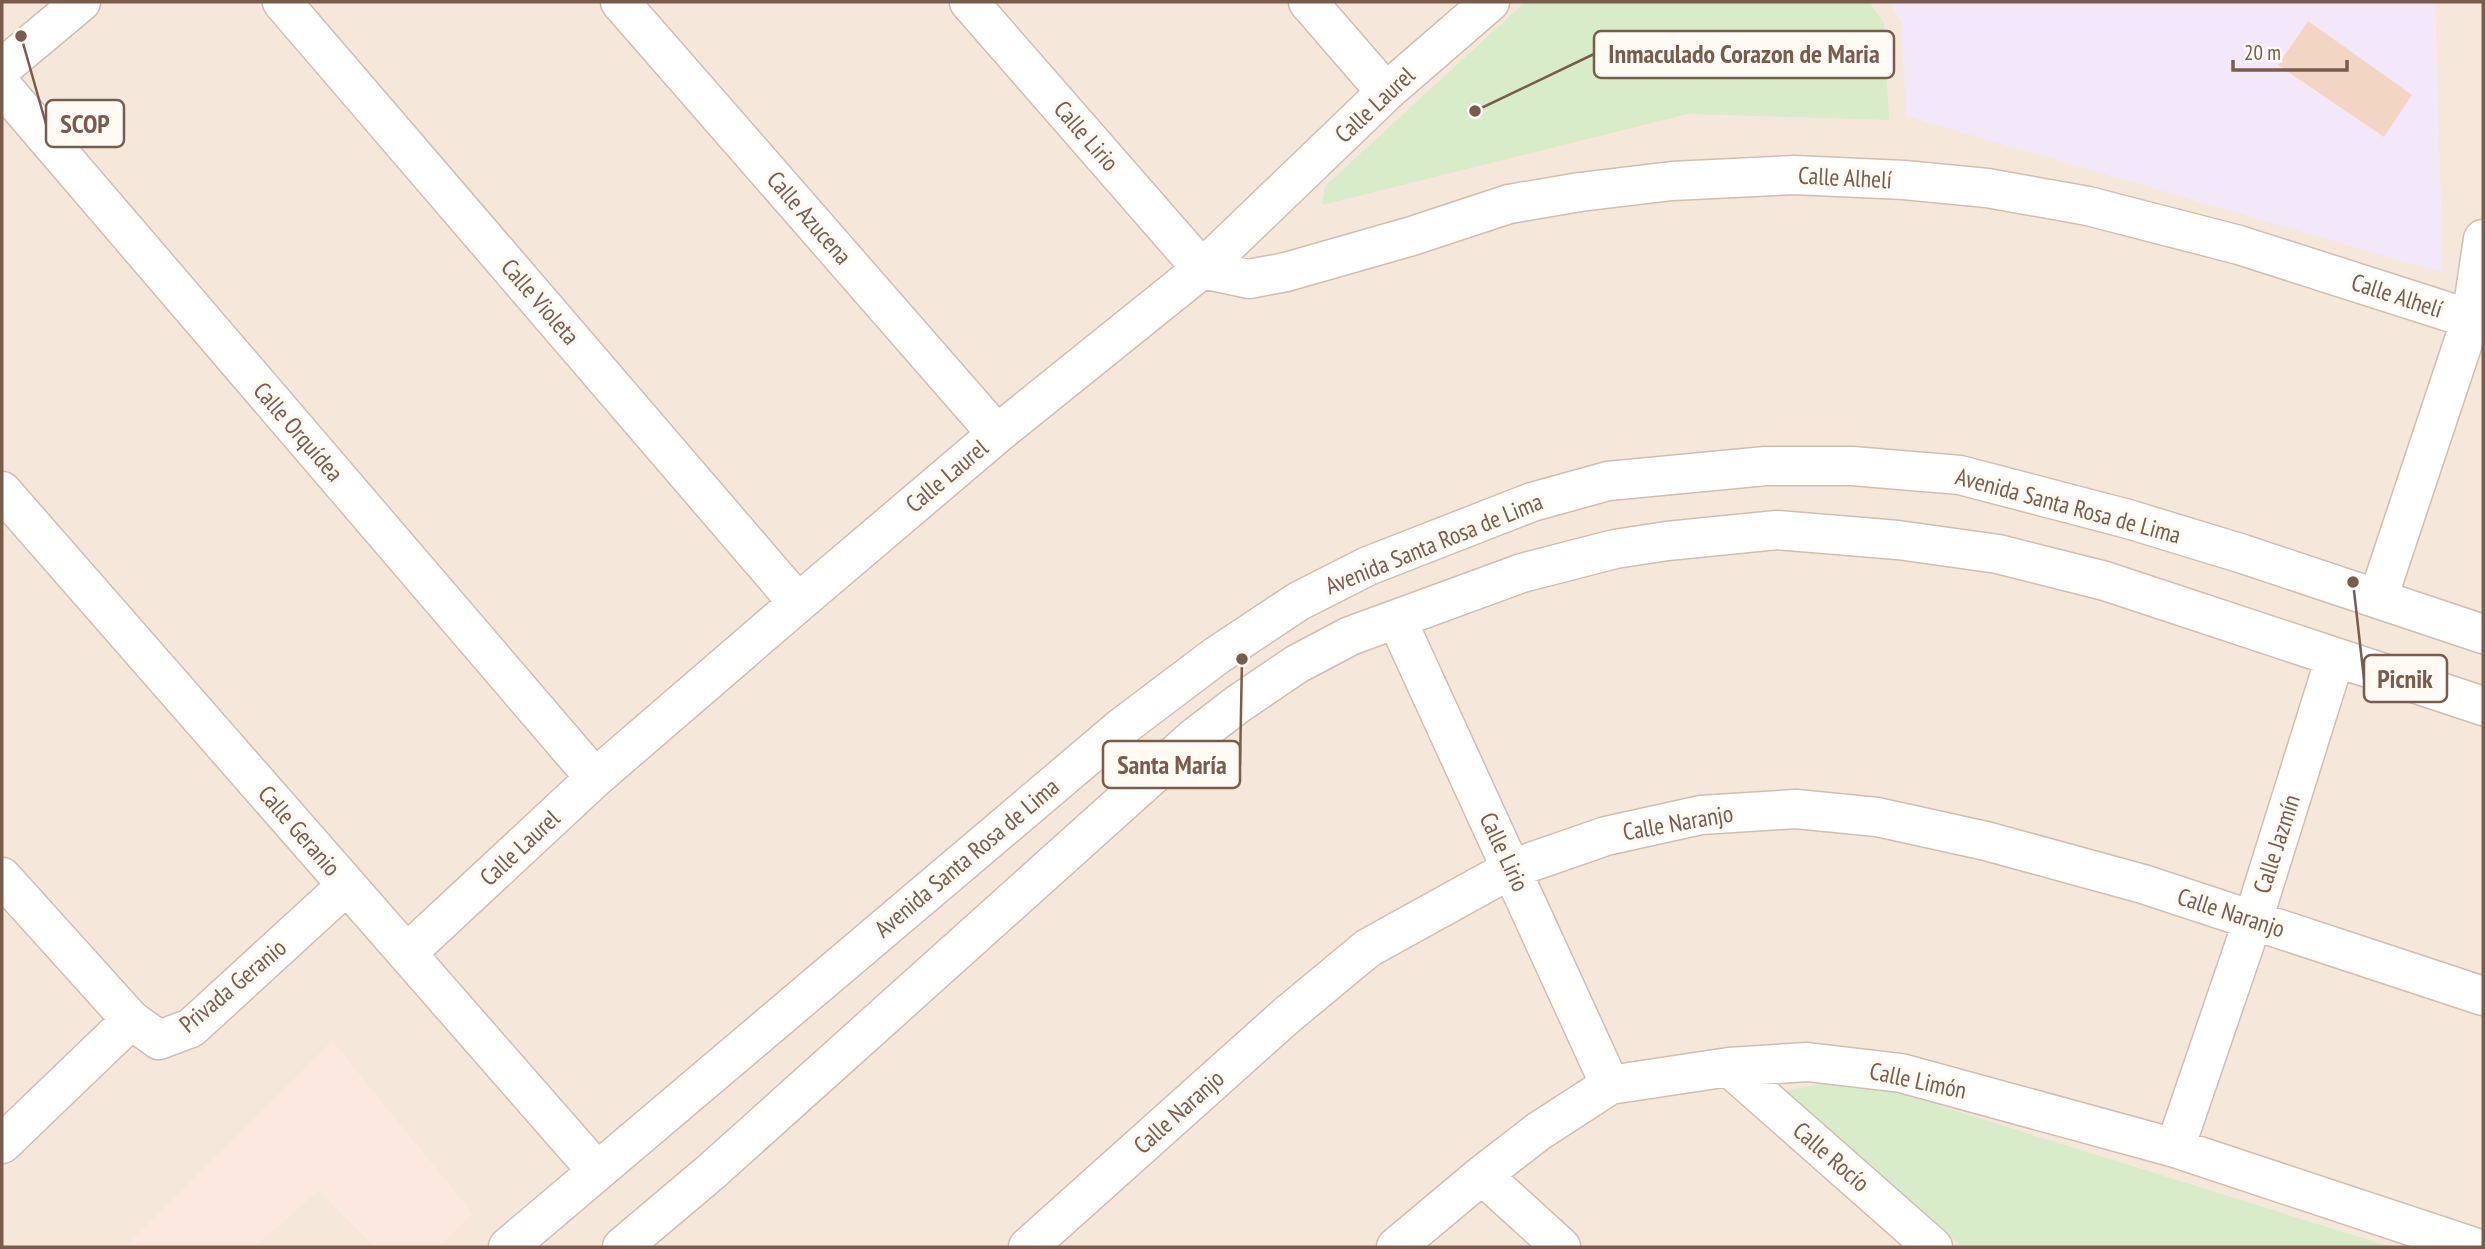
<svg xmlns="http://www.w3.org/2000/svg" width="2485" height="1249" font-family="'PT Sans Narrow',sans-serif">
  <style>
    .residential { fill: #f5e8da }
    .commercial { fill: #fde8e0 }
    .education { fill: #f3e8fa }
    .green { fill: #d8ecc9 }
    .building { fill: #f3d5c3 }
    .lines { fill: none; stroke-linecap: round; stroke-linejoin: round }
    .minor-casing { stroke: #d1beb0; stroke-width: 41 }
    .minor { stroke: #fff; stroke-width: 38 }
    .labels { text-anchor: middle; stroke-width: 7; stroke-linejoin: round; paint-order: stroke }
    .street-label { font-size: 24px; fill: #7a5c4d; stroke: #fffaf3 }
    .leader { fill: none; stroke: #7a5c4d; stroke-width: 2.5 }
    .callout-dot { fill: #7a5c4d; stroke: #fffaf3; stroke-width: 2.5 }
    .callout { fill: #fffaf3; stroke: #7a5c4d; stroke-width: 2.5 }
    .callout-label { font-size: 26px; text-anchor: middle; font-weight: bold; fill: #7a5c4d }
  </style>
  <rect width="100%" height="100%" fill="#fdf6ec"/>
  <path class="residential" d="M2,2h2481v1245h-2481z"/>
  <path class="commercial" d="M332,1041l141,173 -34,33h-64l-56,-57 -65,57h-129z"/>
  <path class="education" d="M1889,2h546l8,271 -537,-157 -5,-95z"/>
  <path class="green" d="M1525,2h344l15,21 5,97 -201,-6 -366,91 3,-19z
    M1851,1078l540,169h-429l-179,-156z"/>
  <path class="building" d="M2308,21l104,74 -28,42 -106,-72z"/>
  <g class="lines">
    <defs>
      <path id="minor" d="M282,2l516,601
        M620,2l377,432
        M969,2l233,267 47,10 37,-7 126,-36 97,-32 71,-12 92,-11 122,-6 110,5 83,8 101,18 151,39 244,78
        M1308,2l78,90
        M2,68l79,-66
        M2,86l593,692
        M2,491l595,680
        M2378,598l93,-279 12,-80
        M1397,620l213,465
        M2,877l129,143 28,20 32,-12 156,-143
        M407,953l188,-175 203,-175 199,-169 205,-165 184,-177 104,-90
        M1729,1067l204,180
        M2,1144l129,-124
        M2175,1148l78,-228 82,-262
        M1482,1175l79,72
        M508,1247l614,-520 94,-71 83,-55 69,-35 164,-64 76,-21 158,-15h86l108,9 168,44 115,35 240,80
        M622,1247l90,-76 483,-434 43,-33 59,-40 53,-28 172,-63 93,-24 52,-8 110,-11 121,10 100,14 107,27 378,125
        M1028,1247l258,-231 82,-68 143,-79 95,-33 95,-21 95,-6 81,8 109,24 157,43 340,112
        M1396,1247l86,-72 57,-44 71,-46 119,-18 78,-5 94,11 274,75 299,99"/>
    </defs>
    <use href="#minor" class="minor-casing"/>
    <use href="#minor" class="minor"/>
  </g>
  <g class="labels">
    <g class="street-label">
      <text transform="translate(1375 105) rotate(-43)" y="8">Calle Laurel</text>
      <text transform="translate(1086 136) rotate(49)" y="8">Calle Lirio</text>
      <text transform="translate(1845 178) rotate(3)" y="8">Calle Alhelí</text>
      <text transform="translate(809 218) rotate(49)" y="8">Calle Azucena</text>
      <text transform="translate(2397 296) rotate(18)" y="8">Calle Alhelí</text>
      <text transform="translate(540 302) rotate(49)" y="8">Calle Violeta</text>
      <text transform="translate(298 432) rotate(49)" y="8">Calle Orquídea</text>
      <text transform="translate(947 476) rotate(-40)" y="8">Calle Laurel</text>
      <text transform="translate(2068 506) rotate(15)" y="8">Avenida Santa Rosa de Lima</text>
      <text transform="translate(1434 544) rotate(-22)" y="8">Avenida Santa Rosa de Lima</text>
      <text transform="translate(1678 823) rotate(-10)" y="8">Calle Naranjo</text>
      <text transform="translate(299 831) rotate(49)" y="8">Calle Geranio</text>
      <text transform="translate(2277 844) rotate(-72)" y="8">Calle Jazmín</text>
      <text transform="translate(520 848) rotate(-43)" y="8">Calle Laurel</text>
      <text transform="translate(1504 852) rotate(65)" y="8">Calle Lirio</text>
      <text transform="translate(967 858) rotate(-40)" y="8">Avenida Santa Rosa de Lima</text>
      <text transform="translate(2231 913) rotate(18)" y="8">Calle Naranjo</text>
      <text transform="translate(233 986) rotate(-40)" y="8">Privada Geranio</text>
      <text transform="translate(1918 1081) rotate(12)" y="8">Calle Limón</text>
      <text transform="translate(1179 1112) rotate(-42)" y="8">Calle Naranjo</text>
      <text transform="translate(1831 1157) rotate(41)" y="8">Calle Rocío</text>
    </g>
  </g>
  <path class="leader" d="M1475 111L1594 54M21 36L46 124M2353 582L2364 679M1242 659L1240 765"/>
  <g class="callout-dot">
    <circle cx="1475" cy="111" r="7"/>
    <circle cx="21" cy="36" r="7"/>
    <circle cx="2353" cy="582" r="7"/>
    <circle cx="1242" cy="659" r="7"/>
  </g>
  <g class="callout">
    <rect x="1594" y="31" width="300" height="47" rx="7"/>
    <rect x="46" y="100" width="78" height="47" rx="7"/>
    <rect x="2364" y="655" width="83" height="47" rx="7"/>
    <rect x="1103" y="741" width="137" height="47" rx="7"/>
  </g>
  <g class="callout-label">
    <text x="1744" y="63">Inmaculado Corazon de Maria</text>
    <text x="85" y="133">SCOP</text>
    <text x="2405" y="688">Picnik</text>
    <text x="1172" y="774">Santa María</text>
  </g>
  <rect width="2485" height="1249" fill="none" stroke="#7a5c4d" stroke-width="7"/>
  <path d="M2233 60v10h114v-10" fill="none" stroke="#7a5c4d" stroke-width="3.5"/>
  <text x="2244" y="60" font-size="21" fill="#7a5c4d" stroke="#fffaf3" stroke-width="5" paint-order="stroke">20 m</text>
</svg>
